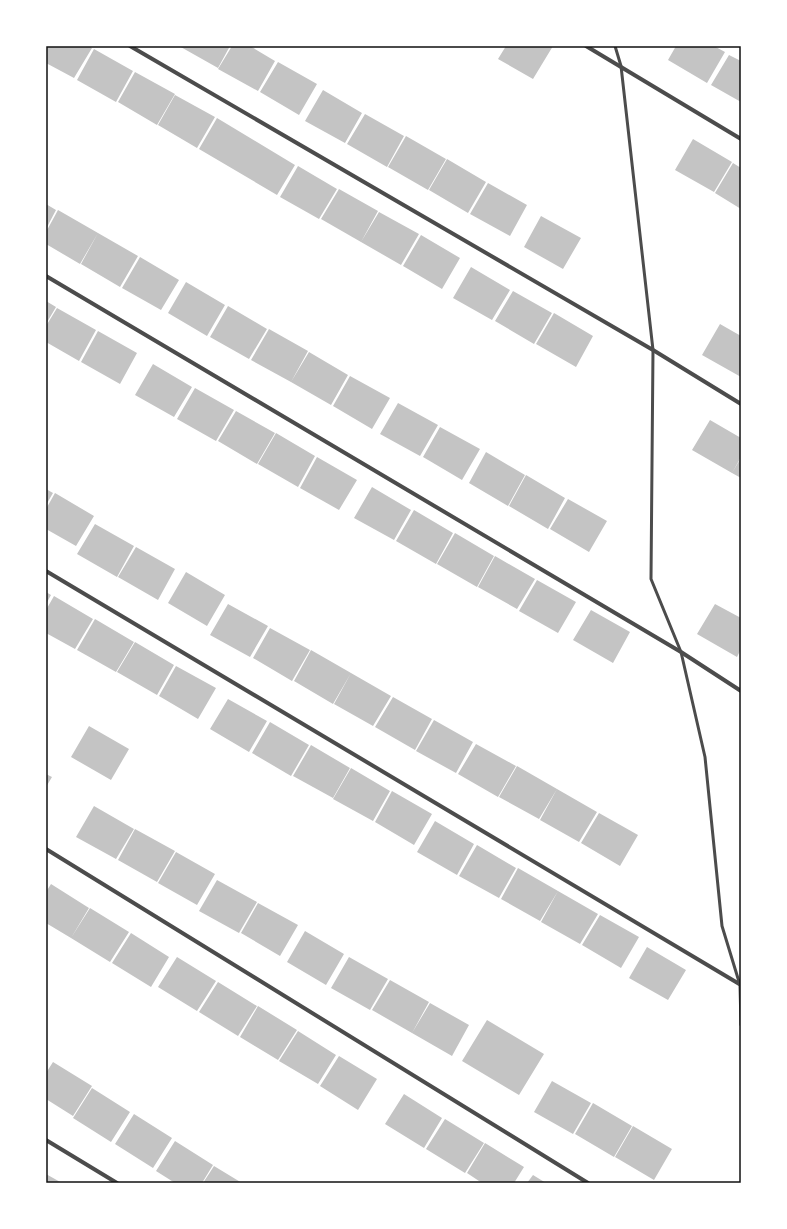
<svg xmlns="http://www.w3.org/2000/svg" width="787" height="1229" font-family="Inter,sans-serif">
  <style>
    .building { fill: #c4c4c4 }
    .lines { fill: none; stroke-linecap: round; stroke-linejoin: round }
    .service { stroke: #4c4c4c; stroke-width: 3 }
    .minor { stroke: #4c4c4c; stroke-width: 4 }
    .neatline { fill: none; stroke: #111; stroke-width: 1.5 }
  </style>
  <rect width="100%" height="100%" fill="#fff"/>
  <path class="building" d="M46,46h43l3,2 -18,30 -28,-15z
    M179,46h51l-12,22z
    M232,46h18l25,15 -17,30 -40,-22z
    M506,46h47l-20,33 -35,-20z
    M676,46h38l11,6 -18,31 -39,-23z
    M94,49l39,22 -17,31 -39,-22z
    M729,55l12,6v41l-30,-17z
    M278,62l39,22 -18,31 -39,-23z
    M135,72l40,22 -18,31 -39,-23z
    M323,90l39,23 -17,30 -40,-22z
    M175,95l40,22 -18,31 -39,-23z
    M365,114l39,22 -17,31 -40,-23z
    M217,118l78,47 -18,30 -78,-46z
    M406,136l40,23 -18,31 -40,-23z
    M693,139l39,23 -18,30 -39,-22z
    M447,159l39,23 -18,31 -39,-23z
    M733,163l8,5v41l-26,-16z
    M298,166l39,23 -18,30 -39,-22z
    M488,183l39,22 -17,31 -40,-22z
    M339,189l39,22 -17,31 -40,-23z
    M46,204l10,6 -10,19z
    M58,210l40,23 -18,31 -34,-20v-12z
    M379,212l40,22 -18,31 -40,-23z
    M541,216l40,22 -18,31 -39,-22z
    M98,233l40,23 -18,31 -39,-23z
    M421,235l39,23 -18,31 -39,-23z
    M140,257l39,23 -18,30 -39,-22z
    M471,267l39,23 -18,30 -39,-22z
    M186,282l39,23 -18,31 -39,-23z
    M513,291l39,22 -18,31 -39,-23z
    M46,301l10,6 -10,17z
    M228,306l39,23 -18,30 -39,-22z
    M57,308l39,22 -17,31 -33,-19v-16z
    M554,313l39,23 -17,31 -40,-23z
    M720,324l21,12v41l-39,-22z
    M269,329l39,22 -17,31 -40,-22z
    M98,331l39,22 -17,31 -39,-22z
    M309,352l39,23 -17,30 -40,-23z
    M153,364l39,23 -18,30 -39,-22z
    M350,376l40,22 -18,31 -39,-23z
    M195,388l39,22 -18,31 -39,-22z
    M398,403l40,22 -18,31 -40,-22z
    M236,411l39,22 -18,31 -39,-23z
    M710,420l31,18v19l-9,16 -40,-23z
    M440,427l40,22 -18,31 -39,-23z
    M276,433l39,23 -17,31 -40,-23z
    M486,452l39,23 -17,31 -39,-23z
    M317,457l40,23 -18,30 -39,-22z
    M741,458v20l-9,-5z
    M526,475l39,23 -17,31 -39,-23z
    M372,487l39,23 -17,30 -40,-22z
    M46,489l7,4 -7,12z
    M55,493l39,23 -18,30 -30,-17v-20z
    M568,499l39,22 -18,31 -39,-23z
    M414,510l39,23 -17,31 -40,-23z
    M95,524l39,22 -17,31 -40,-23z
    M455,533l39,23 -17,31 -40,-23z
    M136,547l39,22 -17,31 -40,-23z
    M495,556l40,23 -18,30 -39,-22z
    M186,572l39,23 -18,31 -39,-23z
    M537,580l39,22 -18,31 -39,-22z
    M46,592l5,3 -5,9z
    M54,596l39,23 -18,30 -29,-16v-23z
    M228,604l40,22 -18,31 -40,-22z
    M715,604l26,14v31l-4,8 -40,-23z
    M591,610l39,22 -17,31 -40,-23z
    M95,619l39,23 -18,30 -39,-22z
    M270,628l40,22 -18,31 -39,-23z
    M135,642l39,23 -17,30 -40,-23z
    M311,650l40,23 -18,31 -39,-23z
    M176,666l40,22 -18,31 -39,-23z
    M351,673l40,23 -18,30 -39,-22z
    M393,697l39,22 -17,31 -40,-23z
    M228,699l39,22 -18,31 -39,-23z
    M434,720l39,22 -17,31 -40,-22z
    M270,722l39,23 -18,31 -39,-23z
    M89,726l40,23 -18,31 -40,-23z
    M476,744l40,22 -18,31 -40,-23z
    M311,745l39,23 -17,30 -40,-22z
    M517,766l40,23 -18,30 -40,-22z
    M351,768l39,23 -17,30 -40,-22z
    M46,774l6,3 -6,10z
    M557,789l40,23 -18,30 -39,-22z
    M392,791l40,23 -18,31 -39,-23z
    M94,806l40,23 -18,30 -40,-22z
    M599,813l39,22 -18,31 -39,-23z
    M435,821l39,23 -17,31 -40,-23z
    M135,829l40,22 -18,31 -39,-22z
    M477,845l39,23 -17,30 -40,-22z
    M176,852l39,22 -18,31 -39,-22z
    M518,868l40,23 -18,30 -39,-22z
    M217,880l40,22 -18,31 -40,-22z
    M51,884l38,24 -18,30 -25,-15v-31z
    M558,891l40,23 -18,30 -39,-22z
    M258,903l40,22 -18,31 -39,-23z
    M90,908l39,24 -19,30 -39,-24z
    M600,915l39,22 -18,31 -39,-23z
    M305,931l39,23 -18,31 -39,-23z
    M131,933l38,24 -18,30 -39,-24z
    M647,947l39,23 -18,30 -39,-22z
    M177,957l39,24 -19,30 -39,-24z
    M349,957l39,22 -18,31 -39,-22z
    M390,980l39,22 -17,31 -40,-23z
    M218,982l39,24 -19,30 -39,-24z
    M430,1003l39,22 -17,31 -40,-23z
    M258,1006l39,24 -19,30 -38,-23z
    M487,1020l57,34 -25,41 -57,-34z
    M298,1031l38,24 -18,29 -39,-23z
    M339,1056l38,23 -19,31 -38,-24z
    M53,1062l39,24 -19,30 -27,-17v-26z
    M552,1081l39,22 -18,31 -39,-22z
    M92,1088l38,24 -19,30 -38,-24z
    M404,1094l38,24 -18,30 -39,-24z
    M593,1103l39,23 -18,31 -39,-23z
    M134,1114l38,24 -19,30 -38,-24z
    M445,1119l39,24 -19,30 -39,-24z
    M633,1126l39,23 -18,31 -39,-23z
    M175,1141l38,24 -11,18h-27l-19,-12z
    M485,1143l39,24 -10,16h-32l-15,-10z
    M214,1166l28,17h-39z
    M46,1174l16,9h-16z
    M533,1175l13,8h-19z"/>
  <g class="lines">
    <path class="service" d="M615,46l6,20 32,284 -2,229 30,73 24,105 17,169 18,59 1,40"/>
    <path class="minor" d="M130,46l523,304 88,54
      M586,46l155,93
      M46,276l635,376 60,39
      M46,571l695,414
      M46,849l542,334
      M46,1140l71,43"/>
  </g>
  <rect width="787" height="1229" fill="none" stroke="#ffffff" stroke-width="94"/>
  <rect x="47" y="47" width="693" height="1135" class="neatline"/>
</svg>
